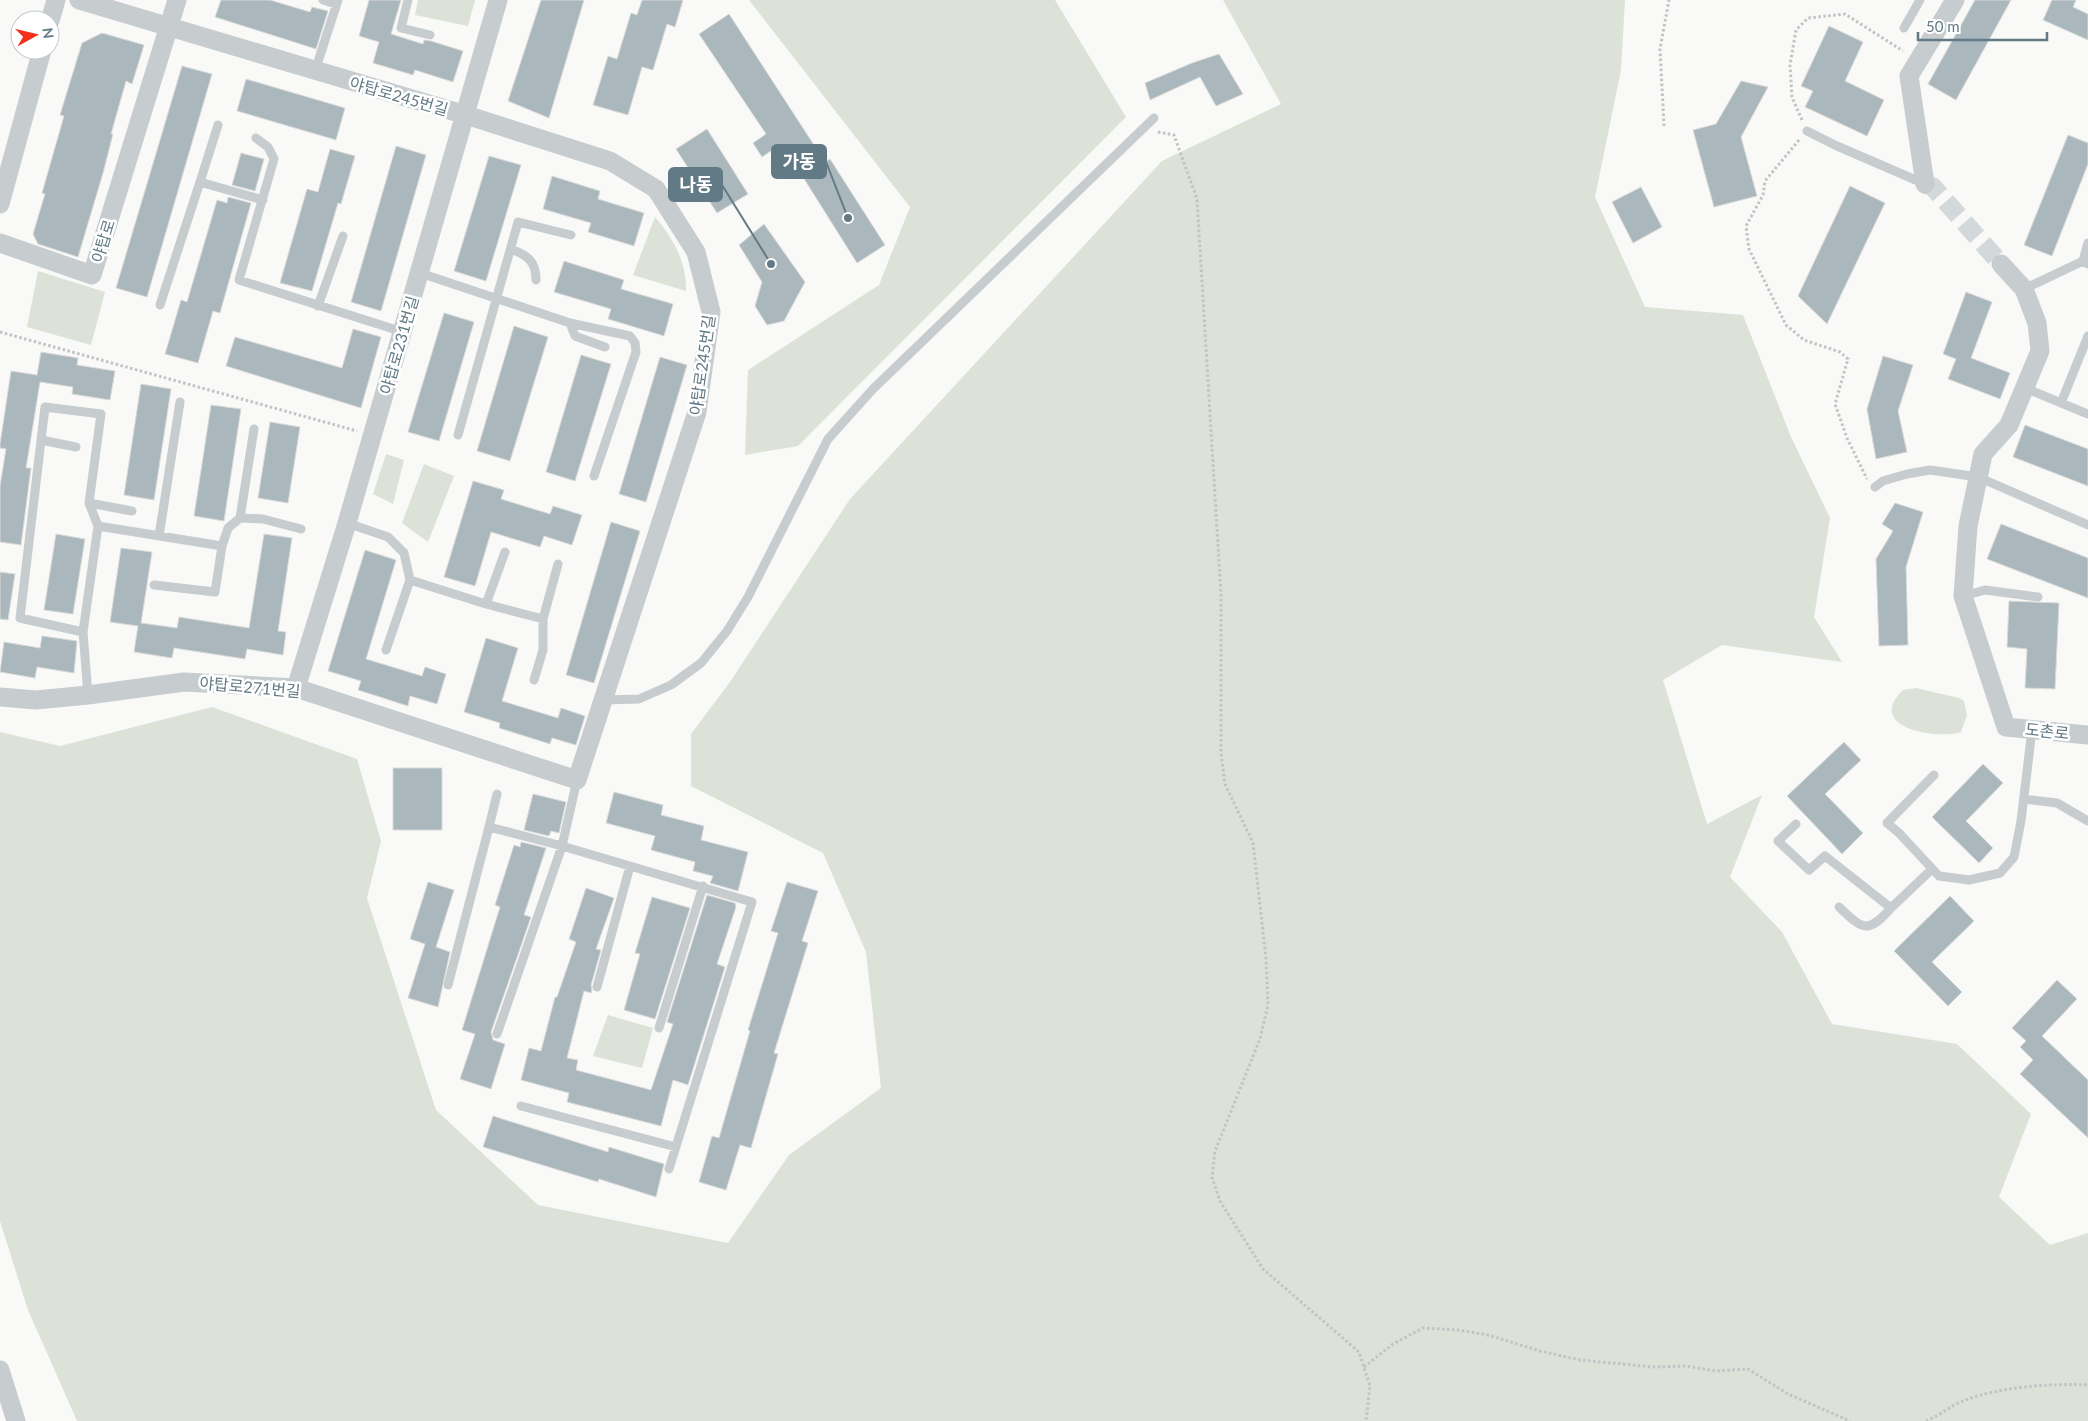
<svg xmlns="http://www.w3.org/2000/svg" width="2088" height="1421" font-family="Lato,'Noto Sans KR',sans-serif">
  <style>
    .green { fill: #dce2d7 }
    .building { fill: #aab7bc; stroke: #dbdbd9 }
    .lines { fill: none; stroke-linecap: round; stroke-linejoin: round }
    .street-tunnel { stroke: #d3d9da; stroke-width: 19; stroke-dasharray: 19 9; stroke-linecap: butt }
    .path { stroke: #c0c4c5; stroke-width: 3; stroke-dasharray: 2.5 2.5; stroke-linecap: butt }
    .lane { stroke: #c7cccf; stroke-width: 9 }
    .street { stroke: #c7cccf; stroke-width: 19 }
    .labels { text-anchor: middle; stroke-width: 5; stroke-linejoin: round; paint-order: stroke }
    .street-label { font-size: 16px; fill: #627a85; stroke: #fff }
    .leader { fill: none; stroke: #627a85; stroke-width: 2 }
    .callout-dot { fill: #627a85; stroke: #fff; stroke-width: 2 }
    .callout { fill: #627a85; stroke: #627a85; stroke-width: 2 }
    .callout-label { font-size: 18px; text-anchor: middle; font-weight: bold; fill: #fff }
  </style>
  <rect width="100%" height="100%" fill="#f9f9f7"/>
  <path class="green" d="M418,0h57l-7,26 -53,-11z
    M749,0h306l71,117 -328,329 -53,9 3,-85 131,-85 31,-78z
    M1223,0h402l-4,70 -26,127 50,110 98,8 48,122 39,81 -16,99 28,45 -120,-17 -59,35 44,144 55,-29 -32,82 52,55 50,92 125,20 74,70 -32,83 51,48 38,-12v188h-2011l-49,-111 -28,-89v-489l60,14 152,-39 145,52 24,82 -14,57 69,212 102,95 190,38 61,-88 92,-67 -15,-136 -43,-99 -132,-67v-52l39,-52 120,-183 312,-338 119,-57z
    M655,217c18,21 32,46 31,74l-53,-16z
    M38,271l67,21 -14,53 -64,-18z
    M386,454l18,6 -11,44 -20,-10z
    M424,464l30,12 -26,66 -26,-19z
    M1916,688l43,10 5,3 3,14 -6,17c-24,8 -97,-4 -58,-42z
    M608,1015l45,13 -11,40 -49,-12z"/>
  <path class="building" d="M221,0h49l40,12 2,-5 16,4 -12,38 -101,-32z
    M369,0h32l-10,34 32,10 1,-4 7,1 32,10 -10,31 -38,-12 -2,5 -40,-12 6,-21 -20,-6z
    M541,0h43l-35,118 -41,-17z
    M642,0h41l-8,27 -8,-3 -14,46 -11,-3 -14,48 -35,-10 15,-49 9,3 14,-46 6,2z
    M1975,0h36l-55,100 -28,-16z
    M2052,0h24l-3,7 15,7v26l-45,-20z
    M729,14l96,148 5,-3 55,86 -28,18 -66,-105 -6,4 -10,-14 -13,9 -9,-14 13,-9 -67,-100z
    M1829,26l34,16 -18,39 39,19 -17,36 -62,-29 8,-16 -12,-5z
    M102,33l42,12 -12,39 -6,-3 -15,53h2l-10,39 -25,84 -40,-13 -5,-10 12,-40 -3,-1 22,-77 -4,-1 22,-72z
    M1219,54l24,40 -27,12 -16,-29 -50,23 -5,-17 47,-20z
    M182,66l30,8 -65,223 -31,-9z
    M246,79l99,29 -9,32 -99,-29z
    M1741,81l27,6 -27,50 16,59 -43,11 -21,-77 23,-6z
    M707,129l41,65 -31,19 -41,-64z
    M2068,135l20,8v21l-36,92 -28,-11z
    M396,146l30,9 -45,156 -30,-9z
    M330,149l25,7 -14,48 -3,-1 -26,88 -32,-8 27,-94 11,3z
    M241,153l23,6 -9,32 -23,-6z
    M489,156l32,9 -35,116 -32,-10z
    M552,176l48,15 -2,8 46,14 -10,33 -46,-14 3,-9 -48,-14z
    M1850,186l35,17 -58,121 -29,-28z
    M1641,187l21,40 -29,16 -21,-41z
    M228,197l23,6 -31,110 -7,-2 -15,52 -33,-9 16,-54 6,2 30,-102 10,3z
    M764,224l41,58 -21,39 -17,4 -12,-19 7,-24 -23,-37z
    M564,261l60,19 -3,9 52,15 -9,32 -56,-17 3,-10 -57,-17z
    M1966,292l26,10 -21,56 39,15 -10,26 -52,-20 8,-20 -13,-5z
    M444,313l30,9 -35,119 -31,-9z
    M514,326l34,11 -38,124 -33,-10z
    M353,329l28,8 -20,71 -135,-42 9,-29 107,31z
    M41,352l37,6 -1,7 38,6 -5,29 -38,-6 1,-7 -33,-5 -14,86h5l-10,77 -21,-3v-56l6,-37 -6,-1v-4l11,-73 26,4z
    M581,355l30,9 -36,117 -29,-9z
    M1883,356l30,9 -15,46 9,41 -31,7 -9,-50z
    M660,357l27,8 -41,137 -27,-8z
    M141,384l30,5 -17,111 -30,-5z
    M211,405l30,4 -17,112 -30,-5z
    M270,422l30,5 -12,76 -30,-5z
    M2025,425l63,24v37l-75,-29z
    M473,481l31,9 -3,9 49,15 3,-8 29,9 -10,30 -28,-9 -4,11 -49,-15 -16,54 -31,-9z
    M1895,503l28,9 -17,55 2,78 -29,1 -3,-87 17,-28 -11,-7z
    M611,522l29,9 -46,152 -28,-8z
    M2001,524l87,34v40l-101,-39z
    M56,534l29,5 -12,75 -29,-4z
    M264,534l28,4 -14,93 8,1 -3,23 -36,-6 -2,10 -71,-11 -2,10 -38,-6 4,-26 -28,-4 11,-74 31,4 -11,71 36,5 2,-11 70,11z
    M365,550l31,10 -30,99 56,17 3,-9 21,7 -9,30 -27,-8 -2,10 -50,-16 3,-9 -33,-10z
    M0,572l15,2 -7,46 -8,-1z
    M2009,601l50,2 -4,86 -30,-1 2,-39 -20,-2z
    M42,636l35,5 -3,32 -37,-6 -2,11 -35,-6 4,-30 36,6z
    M486,638l32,10 -16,53 56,17 3,-10 24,8 -9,29 -24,-7 -2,6 -51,-16 1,-5 -36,-11z
    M1844,742l17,18 -36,34 38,39 -21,21 -55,-58z
    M1983,764l20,19 -37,38 27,27 -14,15 -47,-46z
    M393,768h49v62h-49z
    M614,792l49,13 -2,10 43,11 -3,14 47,12 -10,39 -28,-8 3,-7 -20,-5 2,-9 -44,-12 4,-14 -49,-13z
    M533,794l33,8 -7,31 -8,-2 -2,5 -25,-6z
    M521,842l25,6 -22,67 7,2 -40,115 2,8 12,4 -14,45 -31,-10 15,-45 -13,-4 38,-123 -5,-2 19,-60 6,2z
    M428,882l26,8 -18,57 14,5 -12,55 -30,-9 17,-54 -15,-5z
    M787,882l31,9 -16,50 6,2 -34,110 4,1 -27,94 -11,-3 -14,45 -27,-8 13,-46 7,2 31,-107 -2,-1 30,-97 -7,-2z
    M586,888l28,10 -18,51 5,1 -10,35 1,5 -1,3 -7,-2 -17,67 11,2 -2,10 75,20 22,-66 -6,-2 40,-127 28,8 1,4 -19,57 8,3 -37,118 -15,-5 -12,46 -94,-24 2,-9 -48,-13 8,-32 12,3 14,-54h2l19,-55 -7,-3z
    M1950,896l24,25 -42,41 30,30 -14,14 -54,-55z
    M652,897l38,11 -35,111 -31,-9 16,-56 -5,-1z
    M2057,980l20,19 -35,37 46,44v58l-68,-64 13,-14 -13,-13 6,-6 -14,-13z
    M493,1116l115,36 1,-5 55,17 -8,33 -57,-18 -1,3 -115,-35z"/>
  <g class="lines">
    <path class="street-tunnel" d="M1925,184l8,3 68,77"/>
    <path class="path" d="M1802,120l-10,-23 -2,-32 6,-35 12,-12 37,-4 58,37
      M1664,126l-4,-77 9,-49
      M1158,132l16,3 23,64 24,396v158l4,31 28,59 13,116 2,46 -8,34 -45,112 -3,26 8,24 43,68 96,83 11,34 -4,35
      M1799,140l-34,41 -2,14 -17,31 3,23 37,76 18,15 36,12 8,7 -13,45 12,34 20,41
      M0,332l357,99
      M1364,1367l29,-23 30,-16 35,2 30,5 52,16 40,9 74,7 31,-1 31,5 32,-2 40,25 62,27
      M1926,1421c13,-5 24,-15 37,-20 34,-14 89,-18 125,-16"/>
    <path class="lane" d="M323,0l13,4
      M408,0l-7,28 29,7
      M1904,28l16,-28
      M315,71l23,-71
      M1807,131l30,15 88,38
      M256,138l12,9 6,12 -35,121 164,52
      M200,182l18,-57
      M511,249c16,6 25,12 25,31
      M2083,261l5,-18
      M420,273l150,50 60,13 5,7 1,9 -42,124
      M2024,289l59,-28 5,3
      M160,305l40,-123 63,18
      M318,306l25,-70
      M570,323l5,13 30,11
      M2025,388l63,26
      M2061,403l27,-67
      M458,435l60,-213 53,13
      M41,440l35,7
      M1875,487l8,-6 24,-7 23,-4 48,7 110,48
      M89,503l43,8
      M240,518l14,-89
      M347,523l41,14 16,16 6,27 76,24 57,15 15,-55
      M98,526l124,20 6,-18 12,-10 23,1 38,10
      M159,536l21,-134
      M154,585l61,7 7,-46
      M1963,596l22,-6 53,7
      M486,604l19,-52
      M83,632l-63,-14 25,-211 56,7 -12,89 9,23 -15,106 5,63
      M386,650l24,-70
      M534,680l9,-30v-31
      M603,700l36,-1 32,-14 30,-22 26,-32 21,-34 80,-158 45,-50 281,-271
      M1934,775l-47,48 12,10 40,43 30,4 31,-7 14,-16 7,-36 11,-91
      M2024,799l33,4 31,18
      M1796,824l-18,17 31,29 16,-14 66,52 41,-39
      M489,827l8,-33
      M1839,907c24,23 29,27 52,1
      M448,985l41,-158 73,19 15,-66
      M597,987l33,-121
      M659,1028l44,-142
      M497,1034l65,-188 190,56 -83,267
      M521,1106l155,41"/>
    <path class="street" d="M50,21l6,-21
      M1925,184l-16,-108 46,-76
      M0,204l42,-154
      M0,243l92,32 85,-275
      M2001,264l23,25 13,34 3,28 -31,74 -26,29 -15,72 -5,70 43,131 82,8
      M296,688l51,-165 151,-523
      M0,697l36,3 52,-5 96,-13 112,6 281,92 120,-368 14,-100 -15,-60 -40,-63 -46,-28 -144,-46 -387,-115
      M0,1370l16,51"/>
  </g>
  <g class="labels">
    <g class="street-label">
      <text transform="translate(399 96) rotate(16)" y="6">야탑로245번길</text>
      <text transform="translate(103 241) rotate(-73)" y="6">야탑로</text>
      <text transform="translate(399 345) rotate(-74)" y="6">야탑로231번길</text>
      <text transform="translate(702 365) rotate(-82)" y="6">야탑로245번길</text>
      <text transform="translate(250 687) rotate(5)" y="6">야탑로271번길</text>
      <text transform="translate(2047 731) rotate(6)" y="6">도촌로</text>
    </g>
  </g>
  <path class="leader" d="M848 218L826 162M771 264L722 185"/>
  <g class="callout-dot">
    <circle cx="848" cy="218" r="5"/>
    <circle cx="771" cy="264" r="5"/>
  </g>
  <g class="callout">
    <rect x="772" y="145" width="54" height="33" rx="5"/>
    <rect x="669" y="168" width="53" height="33" rx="5"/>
  </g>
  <g class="callout-label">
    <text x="799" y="168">가동</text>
    <text x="696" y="191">나동</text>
  </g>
  <g transform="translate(35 35) rotate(82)"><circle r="24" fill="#ffffff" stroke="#c0cace"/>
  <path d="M0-4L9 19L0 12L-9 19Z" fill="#f32f1e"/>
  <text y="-8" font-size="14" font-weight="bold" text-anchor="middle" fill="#627a85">N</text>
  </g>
  <path d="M1918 32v8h129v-8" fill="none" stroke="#627a85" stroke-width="2.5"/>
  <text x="1926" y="32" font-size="15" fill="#627a85" stroke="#ffffff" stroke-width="4" paint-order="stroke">50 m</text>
</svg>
